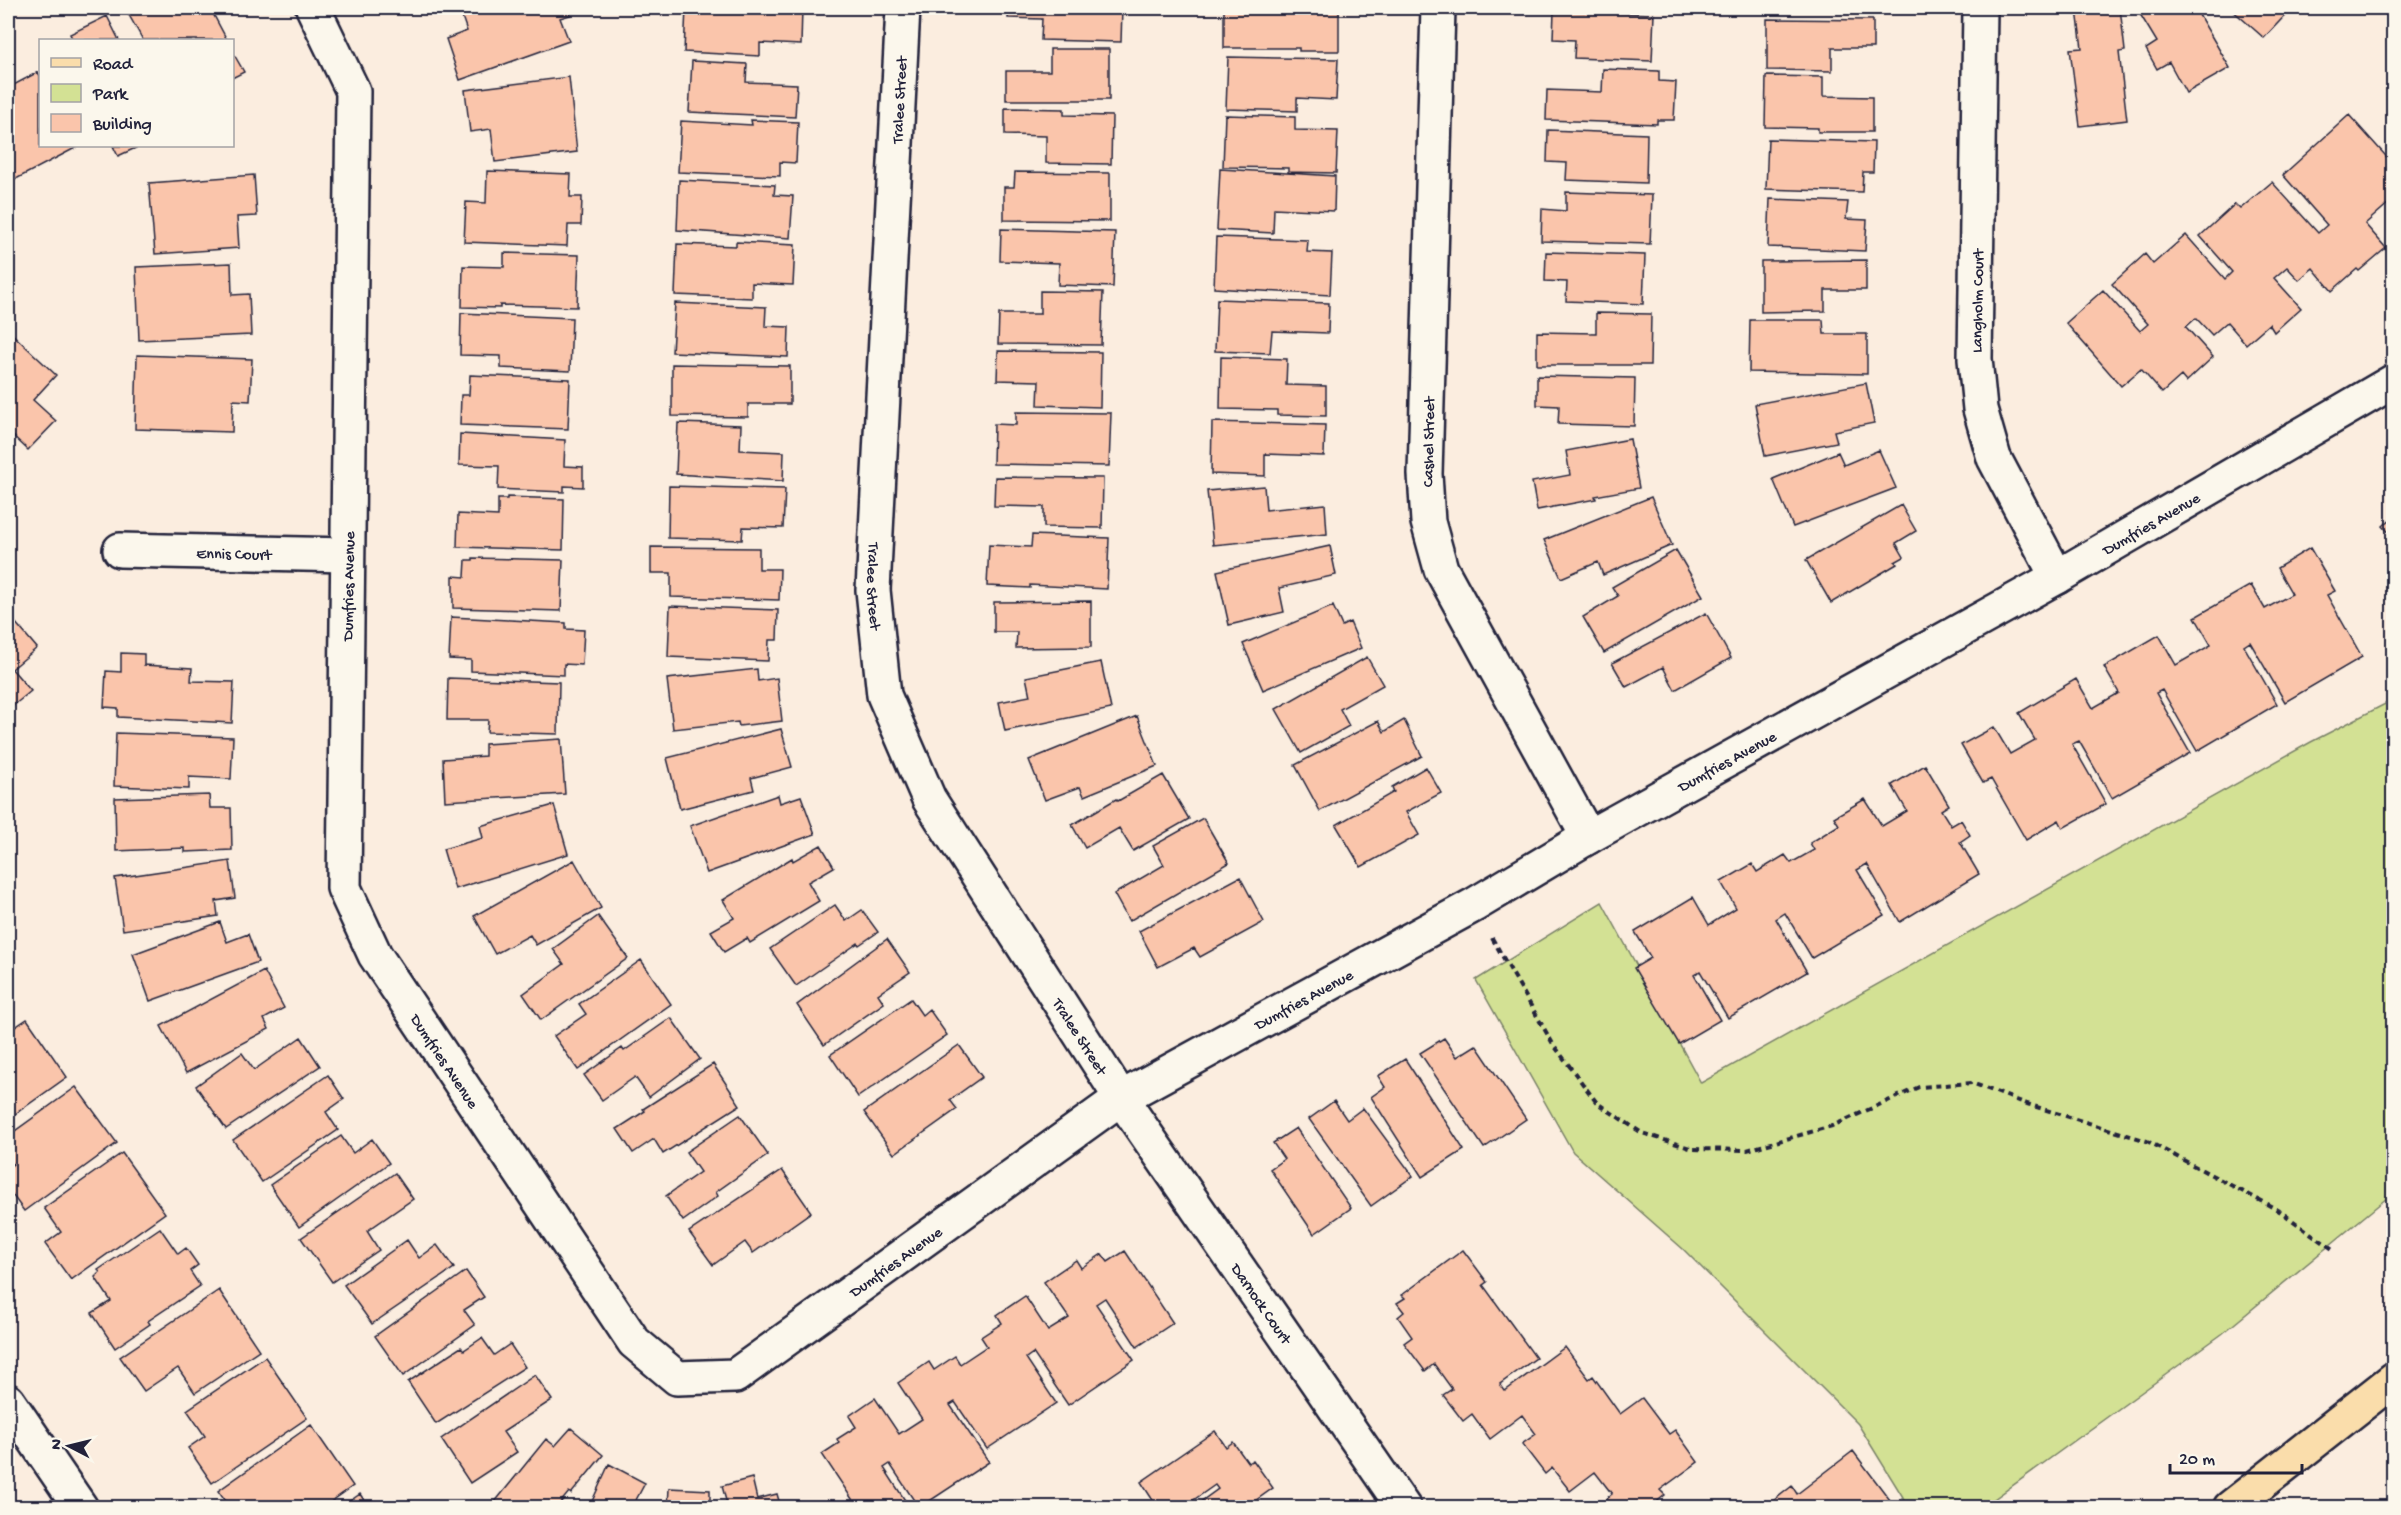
<svg xmlns="http://www.w3.org/2000/svg" width="2401" height="1515" font-family="'Gochi Hand',sans-serif">
  <style>
    .green { fill: #d3e194; stroke: #7a8268; stroke-width: 1.5 }
    .building { fill: #fac5ab; stroke: #22223b; stroke-width: 1.5 }
    .lines { fill: none; stroke-linecap: round; stroke-linejoin: round }
    .street-casing { stroke: #22223b; stroke-width: 38 }
    .secondary-casing { stroke: #22223b; stroke-width: 38 }
    .primary-casing { stroke: #22223b; stroke-width: 38 }
    .path { stroke: #22223b; stroke-width: 4; stroke-dasharray: 6 4.5; stroke-linecap: butt }
    .street { stroke: #fbf7ec; stroke-width: 33 }
    .secondary { stroke: #fbf7ec; stroke-width: 33 }
    .primary { stroke: #faddab; stroke-width: 33 }
    .labels { text-anchor: middle; stroke-width: 5; stroke-linejoin: round; paint-order: stroke }
    .street-label { font-size: 16px; fill: #22223b; stroke: #fbf7ec }
  </style>
  <rect width="100%" height="100%" fill="#fbeddf"/>
  <filter id="ink" filterUnits="userSpaceOnUse"><feTurbulence type="fractalNoise" baseFrequency=".0167" numOctaves="2"/><feDisplacementMap in="SourceGraphic" scale="12" xChannelSelector="R" yChannelSelector="G"/><feConvolveMatrix kernelMatrix="1 2 1 2 8 2 1 2 1" color-interpolation-filters="sRGB"/></filter>
  <g filter="url(#ink)">
    <path class="green" d="M2393,700v493l-171,141 -239,173h-74l-51,-83 -175,-175 -110,-97 -97,-172 126,-78 99,181 610,-341z"/>
    <path class="building" d="M125,8h85l17,32h-84z
      M459,8h109l2,7 -10,3 9,23 -109,39 -14,-41 21,-8z
      M686,8h116l-1,37 -41,-2v13l-76,-4z
      M1009,8h113l-1,34 -80,-2 1,-21 -34,-1z
      M1224,8h93v2h22v41h-40v-3h-75z
      M1827,8h52l-1,3 -43,-2z
      M2099,8h21l5,43 -6,1 8,68 -47,6 -10,-77 12,-1 -5,-38z
      M2139,8h56l35,60 -44,25 -17,-31 -12,7 -11,-20 11,-7 -20,-33z
      M2230,8h62l-28,30z
      M1554,11l100,3 -2,47 -78,-3 1,-18 -22,-1z
      M107,16l12,24h-46l-3,-6z
      M1767,19l106,1v28h-41v23l-65,-1z
      M1050,49h59v51h-103v-29h44z
      M232,51l12,21 -12,6z
      M1228,57l110,2 -2,41 -39,-2v13l-71,-2z
      M692,61l55,3 -1,18 51,2 -2,33 -106,-5z
      M1603,69l56,2v10l17,1 -2,38h-17v4l-111,-4 1,-30 55,2z
      M38,72l2,4v70h39l-63,33 -8,-16v-81l2,5z
      M1766,76l57,1v19l49,1v35h-54v-4l-53,-1z
      M569,77l8,75 -82,10 -4,-33 -21,3 -5,-42z
      M1005,108l59,1v6l48,1 -1,48 -65,-1v-27l-41,-1z
      M1225,115l70,2v13l43,1 -2,42 -48,-1v-4l-65,-1z
      M2349,115l45,50v41l-4,-4 -25,22 21,24 -27,23 -2,-2 -25,22 -19,-23 -14,12 -12,-13 -13,11 27,30 -27,24 -5,-8 -23,20 -19,-22 -15,13 -16,-17 -10,9 27,30 -27,25 -5,-6 -19,17 -21,-24 -20,17 -55,-63 37,-33 37,41 8,-7 -36,-40 33,-30 8,10 33,-29 39,44 7,-7 -32,-36 35,-32 5,5 32,-27 46,51 9,-8 -44,-50z
      M751,120l47,2 -2,41 -16,-1v14l-102,-4 3,-51 71,4z
      M1548,130l99,4 -1,49 -80,-3 1,-17 -20,-1z
      M1768,139l106,3 -1,30h-10l-1,20 -96,-3z
      M113,146h27l-22,10z
      M1220,169l115,7 -1,35 -60,-3 -1,25 -56,-3z
      M487,171l84,3 -1,23h12l-1,28h-13l-1,21 -103,-4 2,-40 20,1z
      M1015,172l95,1v48l-106,-1v-33h10z
      M254,175l3,41 -20,1 2,31 -84,6 -6,-71z
      M679,180l96,5 -1,10 19,1 -3,42 -113,-8z
      M8,184l5,11 -5,3z
      M1566,192l86,3 -2,49 -109,-3 1,-32 24,2z
      M1770,199l78,3 -2,17 21,1 -2,31 -97,-4z
      M1001,229l114,3 -2,55 -55,-2 1,-22 -59,-2z
      M1216,237l92,3 -1,12 25,1 -2,42 -116,-7z
      M736,242l59,3 -2,40 -41,-2v15l-77,-3 2,-51 59,2z
      M1546,252l99,3 -2,49 -77,-3 1,-19 -22,-1z
      M504,253l75,2 -2,52 -77,-2v3l-38,-1 1,-41 41,1z
      M1866,260v30h-41v21l-64,1v-51z
      M231,263l1,32 17,-1 2,41 -112,5 -3,-73z
      M1040,291l63,1 -2,53 -103,-1 1,-30h41z
      M1217,299l112,4 -1,30 -56,-2 -2,22 -55,-2z
      M675,303l91,4 -1,19 24,1 -1,30 -116,-5z
      M461,313l111,5 -2,53 -69,-3v-12l-41,-1z
      M1596,313l55,1 -1,51h-113v-33l59,1z
      M1750,320h73l1,14h43v40l-118,-2z
      M8,330l48,45 -23,25 23,21 -28,29 -20,-19z
      M998,351l103,1 -1,55 -62,-2 1,-24 -42,-1z
      M137,355l115,4 -2,42 -17,-1 -1,32 -97,-3z
      M1221,357l66,2 -1,26 40,1v30l-49,-1v-5l-57,-1z
      M672,364l118,2v38h-42v13l-76,-1z
      M470,375l100,4 -2,50 -108,-4 1,-30h8z
      M1537,376l98,2 -1,48 -76,-2 1,-18 -22,-1z
      M1866,383l8,40 -40,8 3,11 -72,14 -10,-52z
      M1016,412l95,1 -2,53 -116,-2 1,-40 22,1z
      M1212,422l113,3 -1,31 -59,-2v22l-54,-2z
      M678,423l63,2 -1,25 44,2 -1,29 -107,-7z
      M460,434l105,6 -1,26 19,1v20l-19,-1v6l-66,-3 1,-23 -40,-1z
      M1630,439l9,49 -44,8 1,3 -59,11 -5,-28 38,-7 -4,-24z
      M1879,450l17,38 -103,39 -20,-48 65,-27 6,13z
      M995,477l108,1 -1,50 -58,-1v-20l-50,-1z
      M669,486l116,3 -2,39 -40,-1 -1,13 -74,-2z
      M1264,486l2,24 59,-6 2,30 -114,11 -6,-54z
      M507,497l57,2 -1,51 -106,-3 1,-33 40,2v-17h9z
      M1651,497l21,48 -69,30 -5,-13 -37,16 -17,-38z
      M1901,505l15,26 -20,12 8,14 -9,5 2,2 -66,39 -25,-43z
      M2394,516v22l-11,-12z
      M1032,535l77,3 -2,51 -77,-4v3l-43,-2 2,-41 42,2z
      M1330,546l6,29 -57,13 5,24 -55,13 -12,-54z
      M651,547l108,1v21h21l-1,31 -108,-3v-24h-20z
      M2310,548l25,43 -8,4 35,62 -77,45 -35,-60 -6,4 33,58 -80,47 -35,-61 -6,3 34,60 -78,45 -33,-57 -7,3 34,60 -43,24 -4,-8 -33,20 -35,-61 -8,4 -22,-38 33,-18 16,27 25,-14 -16,-27 57,-34 17,29 26,-15 -15,-26 55,-32 17,30 35,-20 -16,-28 56,-32 14,24 27,-15 -15,-26z
      M1676,550l27,46 -99,57 -21,-36 35,-21 -6,-9z
      M473,558l90,2 -2,51 -108,-3v-32l12,1 1,-17h7z
      M1091,601v46l-75,1 1,-16h-23v-30z
      M670,606l108,4 -1,30h-8l-1,21 -100,-4z
      M1333,606l9,20 8,-4 11,26 -98,42 -20,-46z
      M1706,613l25,45 -56,32 -12,-23 -37,20 -14,-24z
      M9,615l28,33 -25,21 19,22 -23,19v-93z
      M451,617l115,6v6l18,1 -2,35 -18,-1v11l-93,-4v-11l-22,-1z
      M121,653l23,1v11l48,3 -1,13 43,1 -2,41 -114,-6v-9l-14,-1 2,-36 15,1z
      M1367,657l16,28 -43,24 9,17 -48,27 -25,-44z
      M1101,662l10,47 -106,22 -6,-29 31,-6 -4,-19z
      M757,669l1,12 19,-3 5,43 -43,5 -1,-4 -65,7 -6,-50z
      M448,678l111,4 -1,52 -71,-2 1,-12h-41z
      M1137,716l20,50 -73,30 -4,-9 -35,13 -16,-40z
      M1404,720l18,36 -102,55 -25,-46 83,-44 6,11z
      M781,729l11,38 -41,11 3,12 -74,19 -13,-51z
      M116,733l117,4 -2,42 -42,-2v12l-75,-3z
      M561,739l4,55 -120,7 -2,-42 42,-3v-12z
      M1925,765l24,40 -8,5 10,16 10,-6 9,15 -10,7 19,32 -79,48 -33,-58 -10,6 27,45 -72,43 -27,-45 -9,6 31,53 -79,46 -28,-47 -6,4 26,45 -41,24 -45,-76 17,-10 -16,-26 58,-35 16,28 27,-17 -15,-26 31,-18 5,8 28,-17 6,8 23,-13 -4,-7 29,-18 -5,-8 31,-18 17,27 25,-15 -15,-26z
      M1426,767l15,26 -35,19 13,23 -58,32 -25,-42 58,-33 -2,-5z
      M1163,775l26,44 -56,32 -14,-23 -34,20 -13,-23 44,-26 2,2z
      M209,795l1,13h21l1,42 -47,2v-4l-69,3 -1,-53z
      M778,795l2,8 21,-7 14,38 -108,39 -17,-47z
      M554,805l14,49 -113,35 -12,-40 40,-11 -3,-12z
      M1203,818l26,45 -100,58 -15,-27 50,-29 -11,-19z
      M821,845l13,22 -26,15 11,19 -69,42 -3,-5 -23,14 -13,-21 23,-13 -11,-18 69,-42 1,3z
      M574,860l27,48 -65,37 -6,-10 -35,19 -21,-38z
      M230,861l5,37 -19,3 2,15 -95,14 -8,-52z
      M1240,877l24,45 -64,35 -6,-9 -36,19 -19,-36z
      M835,905l11,16 16,-11 16,22 -19,13 -1,-2 -62,43 -26,-37z
      M598,916l30,42 -87,62 -18,-26 41,-30 -11,-15z
      M220,922l7,20 21,-8 10,28 -108,39 -17,-47z
      M887,939l23,33 -32,22 6,9 -60,42 -27,-40z
      M641,960l30,44 -93,66 -24,-34 32,-22 -7,-10z
      M264,971l20,37 -20,11 5,10 -83,44 -25,-47z
      M911,999l11,16 7,-6 18,26 -89,62 -28,-42z
      M8,1006l6,9 -6,4z
      M671,1018l29,41 -51,38 -14,-20 -33,23 -18,-25 38,-27 2,3z
      M27,1019l40,58 -59,42v-87z
      M301,1037l19,29 -94,63 -30,-43 46,-33 12,17z
      M1444,1038l13,19 19,-12 50,74 -42,29 -64,-95z
      M959,1045l23,32 -32,23 7,9 -63,45 -30,-42z
      M1405,1059l59,91 -42,27 -51,-80 14,-10 -7,-11z
      M713,1064l27,41 -77,49 -9,-15 -21,14 -16,-24 28,-18 -2,-2z
      M328,1075l16,24 -18,13 12,18 -76,52 -29,-42z
      M76,1087l41,56 -93,68 -16,-22v-21l5,-4 -5,-8v-20z
      M1334,1101l13,19 16,-12 50,68 -42,30 -62,-87z
      M740,1115l28,40 -52,37 2,4 -35,25 -17,-25 34,-24 -14,-20z
      M1296,1128l55,80 -37,26 -44,-65 14,-10 -11,-16z
      M341,1136l12,17 19,-14 17,24 -90,64 -29,-42z
      M122,1153l43,60 -94,67 -26,-36 16,-12 -17,-24z
      M782,1170l29,42 -58,41 -8,-11 -32,23 -24,-33z
      M395,1173l18,26 -46,32 12,19 -47,32 -31,-44z
      M160,1228l18,26 8,-6 12,17 -8,6 10,15 -52,35 2,3 -35,24 -23,-35 19,-12 -16,-24 5,-5 -2,-2z
      M407,1240l12,18 18,-13 17,23 -82,56 -28,-39z
      M1463,1250l24,32 -4,3 53,73 -36,26 5,7 60,-44 24,32 4,-3 27,38 22,-16 27,36 6,-4 23,32 -38,28 5,5 -16,13h-37l-6,-9 6,-5 -17,-22 -25,19 -18,-23 -7,6 -23,-30 14,-10 -14,-19 -32,24 -18,-25 -9,7 -20,-26 9,-6 -18,-25 -9,7 -21,-28 8,-6 -14,-20 6,-5 -7,-9 8,-5 -3,-3z
      M1125,1251l48,72 -36,24 -32,-49 -9,6 38,56 -66,45 -35,-52 -7,5 30,45 -69,46 -32,-47 -5,3 39,57 -70,46 -29,-44 -6,4 26,40h-52l-36,-54 17,-11 -2,-4 19,-12 -7,-11 26,-18 24,36 23,-15 -24,-36 31,-21 5,8 21,-14 5,8 27,-18 -6,-9 21,-14 -5,-8 28,-19 23,35 21,-13 -25,-36 32,-22 5,8 21,-14 6,8z
      M466,1271l18,26 -20,13 11,15 -72,51 -28,-40z
      M219,1290l40,60 -64,43 -17,-25 -34,23 -24,-34z
      M482,1338l12,17 16,-11 15,23 -89,57 -28,-42 53,-35 3,3z
      M265,1357l42,61 -95,65 -24,-35 17,-12 -18,-26z
      M535,1375l17,25 -49,32 14,20 -47,31 -29,-44z
      M311,1425l42,61 -31,22h-92l-12,-17z
      M571,1428l32,27 -32,39 -2,-2 -13,16h-66l56,-69 9,7z
      M1215,1431l11,16 7,-5 15,21 5,-3 20,28 -28,20h-53l26,-19 -3,-4 -33,23h-24l-17,-26z
      M1853,1451l43,57h-132l28,-22 5,8z
      M609,1464l36,19 -9,17 11,8h-58z
      M752,1478l5,21 20,-5 4,14h-53l-6,-22z
      M669,1488l41,2v18h-42z
      M360,1494l9,14h-29z"/>
    <g class="lines">
      <defs>
        <g id="street">
          <path id="s1" d="M313,8l40,83 -9,797 31,67 259,387 43,36 58,-2 386,-278 353,-193 114,-68 469,-260 337,-196"/>
          <path id="s2" d="M903,8l-30,582 11,105 45,104 192,299 283,410"/>
          <path d="M1438,8l-13,466 3,48 13,47 147,268"/>
          <path d="M1980,8l-5,351 5,50 14,49 63,119"/>
          <path id="s3" d="M120,550l227,5"/>
        </g>
        <path id="secondary" d="M8,1401l73,107"/>
        <path id="primary" d="M2230,1508l164,-129"/>
      </defs>
      <use href="#street" class="street-casing"/>
      <use href="#secondary" class="secondary-casing"/>
      <use href="#primary" class="primary-casing"/>
      <path class="path" d="M1492,938l61,106 44,59 45,30 51,16 54,1 85,-24 87,-39 53,-4 55,21 120,37 131,69 56,40"/>
      <use href="#street" class="street"/>
      <use href="#secondary" class="secondary"/>
      <use href="#primary" class="primary"/>
    </g>
  </g>
  <g class="labels">
    <g class="street-label">
      <text transform="translate(898 100) rotate(-87)" y="6">Tralee Street</text>
      <text transform="translate(1976 301) rotate(-89)" y="6">Langholm Court</text>
      <text transform="translate(1427 442) rotate(-89)" y="6">Cashel Street</text>
      <text dy="6" stroke="none"><textPath href="#s1" startOffset="3198">Dumfries Avenue</textPath></text>
      <text dy="6" stroke="none"><textPath href="#s3" startOffset="114">Ennis Court</textPath></text>
      <text dy="6" stroke="none"><textPath href="#s2" startOffset="579">Tralee Street</textPath></text>
      <text transform="translate(347 586) rotate(-89)" y="6">Dumfries Avenue</text>
      <text dy="6" stroke="none"><textPath href="#s1" startOffset="2712">Dumfries Avenue</textPath></text>
      <text dy="6" stroke="none"><textPath href="#s1" startOffset="2226">Dumfries Avenue</textPath></text>
      <text dy="6" stroke="none"><textPath href="#s2" startOffset="1083">Tralee Street</textPath></text>
      <text dy="6" stroke="none"><textPath href="#s1" startOffset="1090">Dumfries Avenue</textPath></text>
      <text dy="6" stroke="none"><textPath href="#s1" startOffset="1740">Dumfries Avenue</textPath></text>
      <text dy="6" stroke="none"><textPath href="#s2" startOffset="1406">Darnock Court</textPath></text>
    </g>
  </g>
  <rect width="2401" height="1515" fill="none" stroke="#fbf7ec" stroke-width="30"/>
  <rect x="15" y="15" width="2371" height="1485" fill="none" stroke="#22223b" stroke-width="2" filter="url(#ink)"/>
  <rect x="39" y="39" width="195" height="108" fill="#fbf7ec" stroke="#a4a2a5" stroke-width="1.5"/>
  <rect x="51" y="58" width="30" height="9" fill="#faddab" stroke="#a4a2a5" stroke-width="1.5"/>
  <text x="93" y="69" font-size="18" fill="#22223b">Road</text>
  <rect x="51" y="84" width="30" height="18" fill="#d3e194" stroke="#a4a2a5" stroke-width="1.5"/>
  <text x="93" y="99" font-size="18" fill="#22223b">Park</text>
  <rect x="51" y="114" width="30" height="18" fill="#fac5ab" stroke="#a4a2a5" stroke-width="1.5"/>
  <text x="93" y="129" font-size="18" fill="#22223b">Building</text>
  <g transform="translate(69 1446) rotate(277)" stroke="#fbf7ec" stroke-width="4.5" paint-order="stroke">
  <path d="M0-4.5L10 22L0 15L-10 22Z" fill="#22223b"/>
  <text y="-9" font-size="16" font-weight="bold" text-anchor="middle" fill="#22223b">N</text>
  </g>
  <path d="M2170 1464v9h132v-9" fill="none" stroke="#22223b" stroke-width="3"/>
  <text x="2179" y="1464" font-size="18" fill="#22223b" stroke="#fbf7ec" stroke-width="4.5" paint-order="stroke">20 m</text>
</svg>
